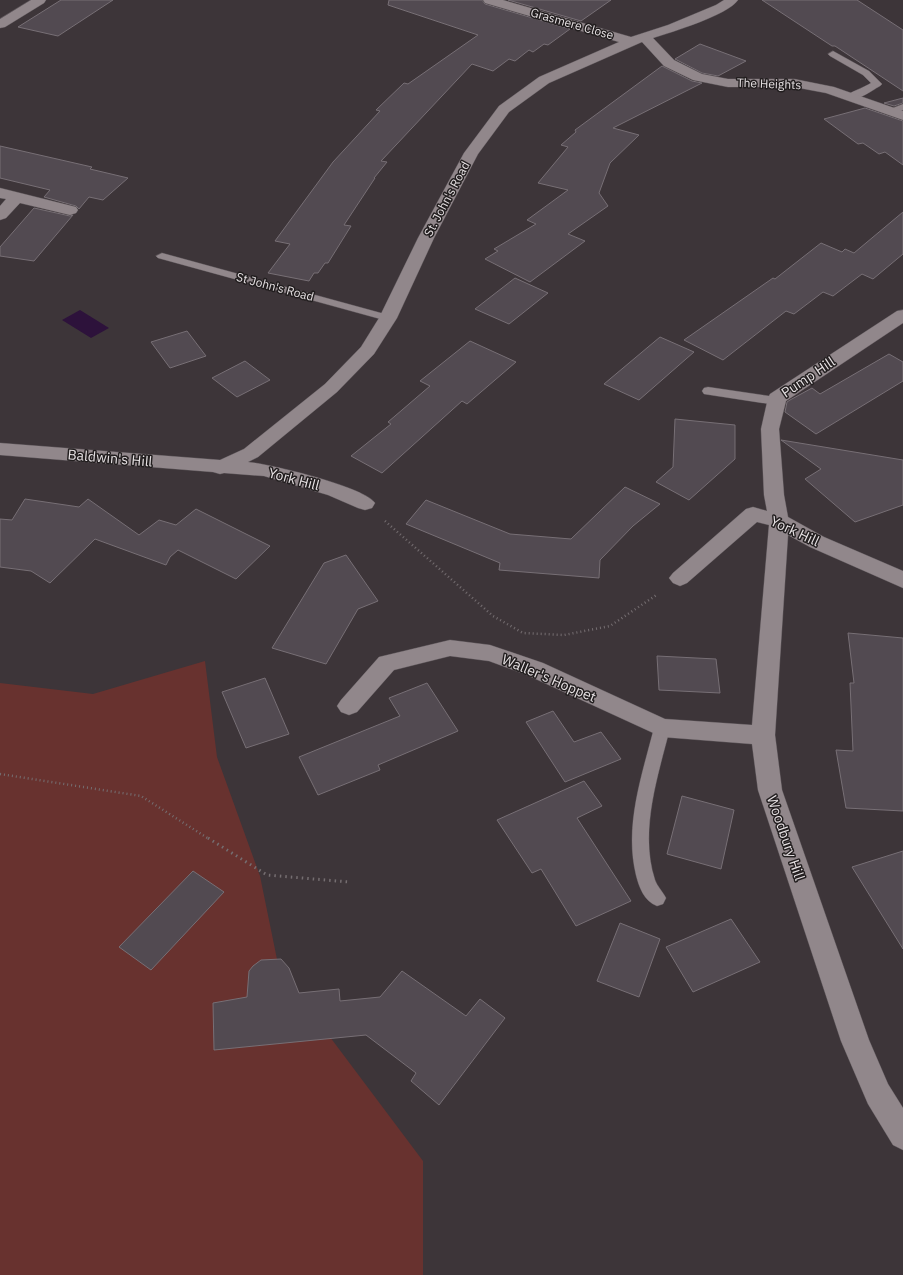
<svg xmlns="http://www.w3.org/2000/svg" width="903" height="1275" font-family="'IBM Plex Sans',sans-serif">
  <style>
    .green { fill: #68322f }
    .water { fill: #2d123b }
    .building { fill: #524a51; stroke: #776f75 }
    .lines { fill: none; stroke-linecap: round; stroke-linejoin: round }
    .service-casing { stroke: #5a5357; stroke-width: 1 }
    .minor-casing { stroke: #5a5357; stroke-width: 1 }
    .path-far1 { stroke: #756e71; stroke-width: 2.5; stroke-dasharray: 1 3; stroke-linecap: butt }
    .path { stroke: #756e71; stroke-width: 3; stroke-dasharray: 1.5 4; stroke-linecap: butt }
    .service { fill: #91878b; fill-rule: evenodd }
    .minor { fill: #91878b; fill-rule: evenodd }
    .labels { text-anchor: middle; stroke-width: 3; stroke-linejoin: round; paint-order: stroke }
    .far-street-label { font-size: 12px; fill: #e6e1e3; stroke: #221e1f }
    .street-label { font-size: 14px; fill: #e6e1e3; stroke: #221e1f }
  </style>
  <rect width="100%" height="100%" fill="#3d3539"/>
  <path class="green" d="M205,661l12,96 43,119 19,93 144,192v114h-423v-592l93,11z"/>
  <path class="water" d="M80,310l29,18 -18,10 -29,-18z"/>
  <path class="building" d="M61,0h52l-55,36 -40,-9z
    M389,0h93l3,4 85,25 -22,16 -4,-1 -11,8 -4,-2 -14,11 -6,-2 -16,12 -21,-7 -91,97 6,1 -13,16h1l-31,47 7,1 -23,37h-3l-7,10h-4l-5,8 -41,-8 22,-29 -15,-3 58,-79 47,-51 -4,-1 28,-27 4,1 70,-49 -90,-30z
    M508,0h103l-30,21z
    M762,0h95l46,30v61l-68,-45h-3z
    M700,44l46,17 -28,15 -16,-3 -27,-14z
    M662,66l30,15 10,2 -89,45 26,7 -29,28 -11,30 9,13 -40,28 17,7 -55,41 -45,-23 13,-8 -4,-2 42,-25 -9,-4 41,-30 -30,-7 30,-36 -7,-2 15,-13 -1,-2z
    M903,98v5l-9,3 -10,-3z
    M865,108l38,13v44l-18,-13 -6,2 -16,-11 -5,1 -34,-25z
    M0,146l92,21 -2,2 38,9 -25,22 -14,-3 -10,12 -3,-3 -32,-9 6,-7 -50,-12z
    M34,208l36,8 3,-1 -39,46 -34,-5v-9z
    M903,212v42l-30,25 -11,-5 -29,22 -10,-4 -29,22 -8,-3 -63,49 -39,-20 89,-62 2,1 46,-36 21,9 3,-3 9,4z
    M515,278l33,15 -39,31 -34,-15z
    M187,331l19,25 -36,12 -19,-26z
    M660,337l34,15 -55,48 -35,-16z
    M470,341l46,21 -49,42 -5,-3 -80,72 -31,-17 40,-32 -3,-2 42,-36 -10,-5z
    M889,354l14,8v19l-87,53 -31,-22 2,-10 3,-2 22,-12 8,6z
    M245,361l25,19 -33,17 -25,-19z
    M675,419l60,6v34l-46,41 -33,-18 17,-15z
    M781,440l122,20v45l-48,17 -50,-43 16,-10z
    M625,487l35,17 -27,22 -33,34 -1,18 -100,-8 1,-7 -94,-39 20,-24 84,34 61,5z
    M25,499l54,8 9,-8 51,36 20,-15 17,5 20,-16 74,37 -34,33 -58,-29 -8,7 -4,8 -71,-26 -45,44 -19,-12 -31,-4v-48l12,1z
    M346,555l32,46 -20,8 -32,55 -54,-16 52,-85z
    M848,633l55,5v173l-57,-3 -10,-58 17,1 -3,-68h4z
    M657,656l59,3 4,34 -61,-3z
    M265,678l24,56 -43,14 -24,-56z
    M427,683l31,48 -80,34 2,5 -62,25 -19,-38 101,-41 -11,-18z
    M553,711l21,31 27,-10 20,27 -56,23 -39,-60z
    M584,781l18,25 -25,12 54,83 -55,25 -35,-57 -9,4 -35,-53z
    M682,796l52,14 -13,59 -54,-15z
    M903,851v98l-51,-82z
    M193,871l31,21 -73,78 -32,-23z
    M731,919l29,43 -67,30 -27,-45z
    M620,923l40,16 -21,58 -42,-16z
    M281,959l8,9 10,25 40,-4 1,12 40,-4 22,-26 64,45 14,-17 25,19 -66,87 -28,-24 5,-8 -50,-38 -152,15 -1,-47 34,-6 2,-26 4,-5 8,-6z"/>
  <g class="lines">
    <defs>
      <path id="service" d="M833,51l36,20 13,13 -2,2c-9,5 -23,16 -34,13l-2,-2c4,-4 21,-10 27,-14l-8,-8 -33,-19 -2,-2z
        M903,104v6l-12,5 -5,-3 2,-2z
        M162,253l230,63 2,2 -2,2h-8l-226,-62 -2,-2z
        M708,387l68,10 4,1 2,3 -2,3 -4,1 -72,-11 -2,-3 2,-3z
        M662,722l6,1 2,5c-12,48 -31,103 -15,152 2,6 8,12 11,18l-3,6 -6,2c-13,-5 -18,-19 -21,-31 -12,-49 6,-100 18,-147l2,-5z"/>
      <path id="minor" d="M31,0h15l-2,3 -39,24 -5,1v-9z
        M483,0h20l128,37 37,-12 48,-20 8,-5h14c-10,15 -66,32 -85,38l21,22 28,14 26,5h66l40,8 69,24v9l-77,-27 -32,-6h-66l-35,-7 -29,-14 -22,-24 -93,41 -40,29 -31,42 -44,84 -37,80 -23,36 -37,38 -79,65 -10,5c22,2 117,25 127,41l-3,5 -7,2 -7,-2 -30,-13 -64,-19 -40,-3 -4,1 -7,-2 -213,-17v-12l220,17 24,-11 81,-65 36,-37 18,-29 39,-80 46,-85 35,-47 40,-29 80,-35 -134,-39z
        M0,188l76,19 2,3 -2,3 -6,2 -50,-12 -14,15 -6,2v-14l6,-7 -6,-1z
        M903,310v13l-117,78 -7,28 5,66 4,22 36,20 79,34v17l-93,-41 -22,-12 -13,200 7,55 87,250 19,44 15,24v42l-10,-5 -25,-41 -27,-63 -83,-251 -6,-46 -90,-7 -135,-62 -38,-14 -39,-5 -56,14 -37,42 -8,3 -8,-3 -4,-6 4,-6 38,-43 71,-17 40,5 53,18 122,56 87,6 17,-200 -12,-3 -70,61 -7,3 -7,-3 -4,-5 4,-5 73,-64 7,-2 14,4 -3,-16 -3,-66 7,-31 2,-4 127,-83z"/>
    </defs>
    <use href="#service" class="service-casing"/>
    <use href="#minor" class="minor-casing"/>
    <path class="path-far1" d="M385,521l108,95 30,17 41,2 46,-9 48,-32
      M0,774l141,22 68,43"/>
    <path class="path" d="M208,838l59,37 82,7"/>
    <use href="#service" class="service"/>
    <use href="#minor" class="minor"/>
  </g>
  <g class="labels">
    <g class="far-street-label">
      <text transform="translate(572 24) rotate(16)" y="4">Grasmere Close</text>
      <text transform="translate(769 84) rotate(2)" y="4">The Heights</text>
      <text transform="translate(447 199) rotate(-62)" y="4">St. John's Road</text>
      <text transform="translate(275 287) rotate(15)" y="4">St John's Road</text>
    </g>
    <g class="street-label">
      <text transform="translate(808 377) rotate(-34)" y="5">Pump Hill</text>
      <text transform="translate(110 458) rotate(5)" y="5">Baldwin's Hill</text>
      <text transform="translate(294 479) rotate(15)" y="5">York Hill</text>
      <text transform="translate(795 531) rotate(25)" y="5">York Hill</text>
      <text transform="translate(549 678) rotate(23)" y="5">Waller's Hoppet</text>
      <text transform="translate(786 838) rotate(71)" y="5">Woodbury Hill</text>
    </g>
  </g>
</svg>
